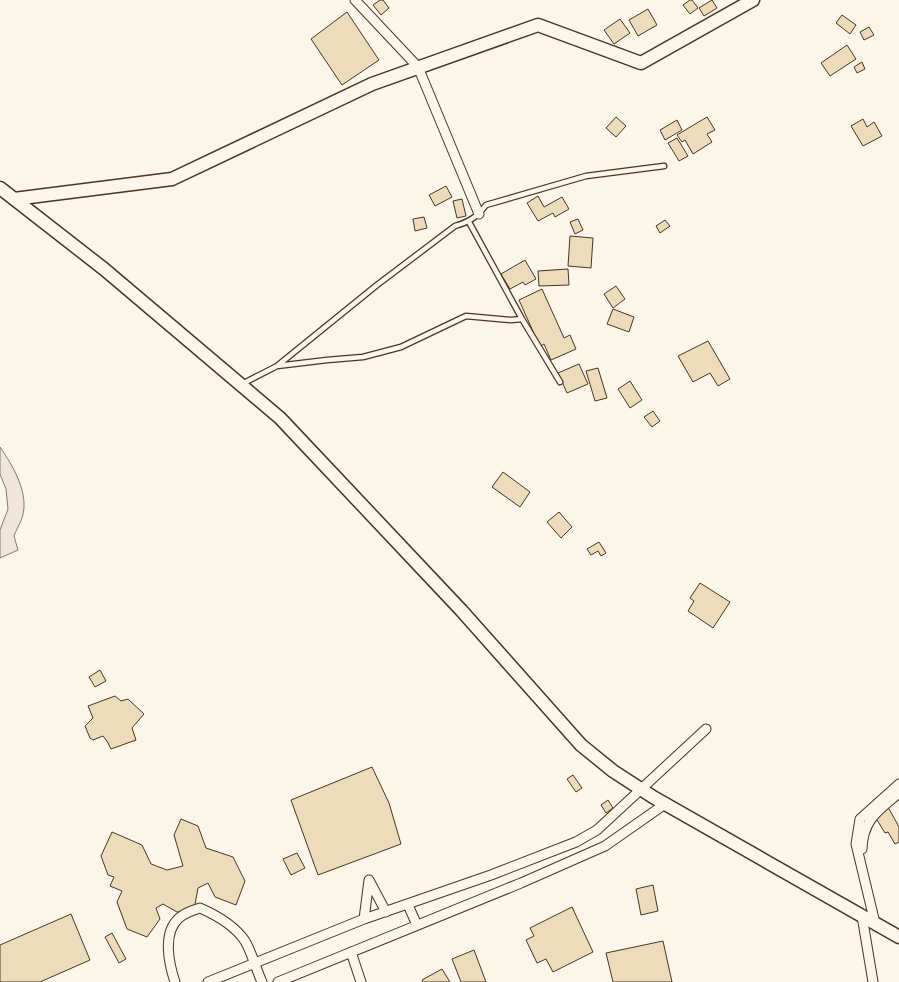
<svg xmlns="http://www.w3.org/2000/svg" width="899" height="982" font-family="Arial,sans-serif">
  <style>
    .green { fill: #ede6d9; stroke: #887966 }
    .building { fill: #ecdcbc; stroke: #4a3520 }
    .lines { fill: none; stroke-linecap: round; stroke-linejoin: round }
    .lane-casing { stroke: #4a3520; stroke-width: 7 }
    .street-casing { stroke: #4a3520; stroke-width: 11 }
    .secondary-casing { stroke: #4a3520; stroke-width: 15 }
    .lane { stroke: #fbf6e9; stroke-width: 4.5 }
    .street { stroke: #fbf6e9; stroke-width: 9 }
    .secondary { stroke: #fbf6e9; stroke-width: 12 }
  </style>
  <rect width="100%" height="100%" fill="#fbf6e9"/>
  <path class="green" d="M0,447c13,19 30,47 22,71 -2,6 -6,12 -8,18l4,14 -18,8v-28l8,-21 -2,-20 -6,-15z"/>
  <path class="building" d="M380,0h3l6,8 -8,7 -8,-10z
    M690,0h2l6,8 -8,6 -7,-9z
    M712,0l5,8 -13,8 -5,-8z
    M648,9l9,16 -19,11 -9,-16z
    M347,12l32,48 -37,25 -31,-46z
    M842,15l14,10 -6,9 -14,-11z
    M620,19l10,14 -16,11 -10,-14z
    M869,27l5,8 -10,5 -4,-8z
    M847,45l9,14 -26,17 -9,-13z
    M862,62l3,7 -8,4 -3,-6z
    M616,117l10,9 -10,11 -10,-9z
    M707,117l8,13 -8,4 5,8 -19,12 -8,-14 -3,2 -5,-7z
    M863,119l4,8 7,-5 8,14 -19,10 -12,-20z
    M677,120l5,10 -17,10 -5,-10z
    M677,138l11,18 -9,5 -11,-18z
    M446,186l6,11 -17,9 -6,-11z
    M538,196l6,11 18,-10 7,12 -14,8 -2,-4 -15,8 -11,-18z
    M462,199l4,17 -9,2 -4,-17z
    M424,217l3,11 -12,3 -2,-12z
    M578,219l5,11 -8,4 -5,-12z
    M665,220l5,6 -10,7 -4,-7z
    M570,236l23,2 -2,30 -23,-2z
    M525,260l11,19 -11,6 -2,-3 -13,7 -9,-15z
    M568,269l1,16 -30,1 -1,-15z
    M616,286l9,13 -12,9 -9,-14z
    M542,289l22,49 6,-3 6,14 -25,11 -7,-16 -4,3 -21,-47z
    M613,309l21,8 -5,15 -22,-8z
    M708,341l22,38 -12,7 -8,-13 -17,9 -15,-26z
    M579,364l9,20 -21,9 -9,-20z
    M598,368l9,30 -12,3 -9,-30z
    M630,381l12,19 -12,8 -12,-19z
    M653,411l7,10 -8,6 -8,-10z
    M503,472l27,20 -10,15 -28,-20z
    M559,512l13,15 -11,11 -14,-16z
    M599,542l7,11 -5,3 -3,-5 -7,4 -4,-6z
    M700,583l30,19 -17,26 -25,-17 6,-10 -4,-3z
    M100,670l6,11 -11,6 -6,-10z
    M115,696l6,5 7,-2 16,15 -12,14 4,12 -25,9 -4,-8 -4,-5 -10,4 -3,-2 -5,-12 8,-8 -5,-12z
    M372,767l17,36 12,41 -83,31 -27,-75z
    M573,775l9,13 -6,4 -9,-13z
    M608,800l5,8 -7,5 -5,-8z
    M888,807l11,20v15l-4,2 -7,-12 -3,1 -11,-18z
    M181,819l17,7 8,22 27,9 12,24 -9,24 -21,-8 -7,-14 -10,5 -4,22 -17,2 -14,-8 -7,4 4,11 -13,18 -20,-8 -10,-27 5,-11 -12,-5 4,-9 -6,-2 -7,-19 11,-24 30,13 9,19 16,6 16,-4 -9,-31z
    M297,853l8,15 -14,7 -8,-16z
    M653,885l5,26 -17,4 -5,-26z
    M572,907l21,45 -40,20 -7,-13 -9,4 -11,-23 8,-4 -4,-8z
    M71,914l19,46 -50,22h-40v-37z
    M112,933l14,26 -7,4 -14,-26z
    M663,941l9,41h-59l-7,-29z
    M474,950l12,32h-25l-9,-23z
    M442,969l8,13h-27l-1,-2z"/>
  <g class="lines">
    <defs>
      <path id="lane" d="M469,222l53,97
        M277,366l100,-81 78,-59c14,-4 22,-9 31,-21l100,-29 78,-10
        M242,384l35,-18 50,-6 36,-3 38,-10 65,-31 45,4 11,-1 38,63"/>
      <path id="street" d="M355,0l63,67 61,147
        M862,849c1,-30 17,-39 37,-56
        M408,905l9,20
        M862,916l11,66
        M364,919l5,-39 17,32
        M875,923l-19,-79 4,-25 39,-35
        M351,952l10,30
        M175,982c-6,-18 -13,-49 4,-64 6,-5 14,-8 21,-10 16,7 35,18 45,33 7,12 11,28 17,41
        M208,982l156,-63 127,-44 85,-33 21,-12 109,-101
        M278,982l243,-99 84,-37 60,-42"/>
      <path id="secondary" d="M0,188l104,81 176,149 181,192 120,135 32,26 40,26 246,140
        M14,199l158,-20 200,-95 166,-59 103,38 112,-63"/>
    </defs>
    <use href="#lane" class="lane-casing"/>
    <use href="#street" class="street-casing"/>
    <use href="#secondary" class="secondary-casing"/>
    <use href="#lane" class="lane"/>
    <use href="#street" class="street"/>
    <use href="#secondary" class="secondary"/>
  </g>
</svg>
